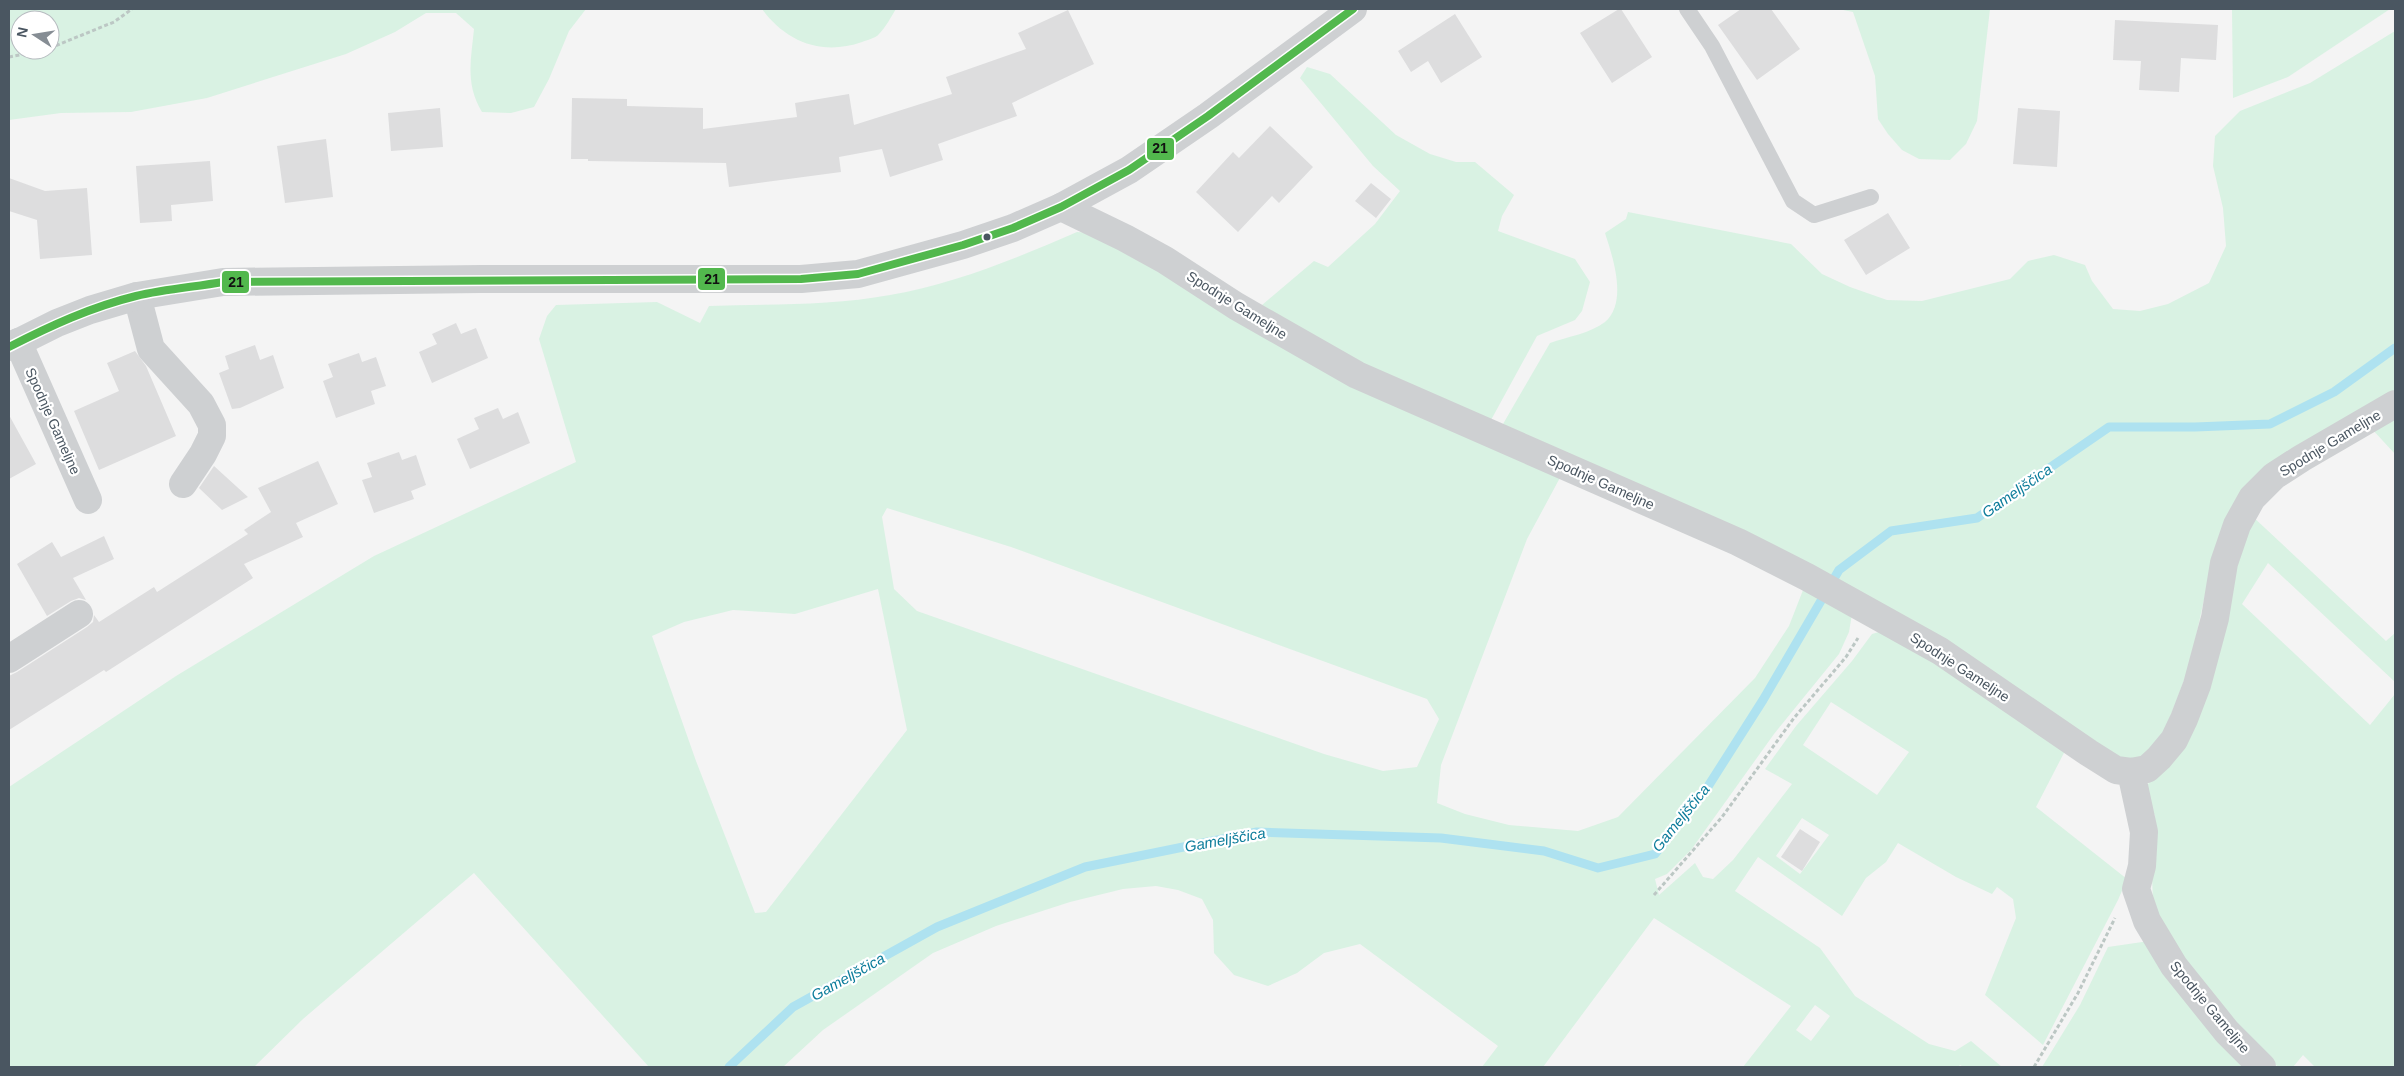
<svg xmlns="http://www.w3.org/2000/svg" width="2404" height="1076" font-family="Arial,sans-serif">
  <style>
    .green { fill: #d9f2e3; fill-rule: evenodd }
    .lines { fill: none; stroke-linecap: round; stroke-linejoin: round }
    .stream { stroke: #aee2f0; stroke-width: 9 }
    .building { fill: #ddddde }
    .path { stroke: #bcc7c4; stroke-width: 3; stroke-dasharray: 4 2.5; stroke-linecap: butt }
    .service { stroke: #ced0d2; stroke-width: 16 }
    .minor { stroke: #ced0d2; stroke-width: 28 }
    .tertiary { stroke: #ced0d2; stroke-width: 28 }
    .bus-1-casing { stroke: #fff; stroke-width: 11 }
    .bus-1 { stroke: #52b84d; stroke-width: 8 }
    .bus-dot { fill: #4a5661; stroke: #fff; stroke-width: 2 }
    .labels { text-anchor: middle; stroke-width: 4.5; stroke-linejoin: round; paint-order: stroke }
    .street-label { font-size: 14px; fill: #4a5661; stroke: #fff }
    .water-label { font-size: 15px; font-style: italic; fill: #0c7c9b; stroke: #fff }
    .line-badge { stroke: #fff; stroke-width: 2 }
    .pale-badge-label { font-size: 14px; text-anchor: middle; font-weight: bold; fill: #111 }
  </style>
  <rect width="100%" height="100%" fill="#f4f4f4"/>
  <path class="green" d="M9,9h577l-17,22 -20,48 -15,28 -23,6 -29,-1c-17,-28 -11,-52 -8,-83l-18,-16h-30l-31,19 -49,22 -139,44 -76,14 -70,1 -52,7zM20,20h30v30h-30z
    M762,9h134c-5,8 -10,18 -17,25 -3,4 -12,6 -17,8 -40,14 -76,0 -100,-33z
    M1838,9h152l-13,112 -11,23 -16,16 -31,-1 -17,-9 -14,-16 -10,-15 -3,-43 -22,-64z
    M2232,9h158l-102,68 -55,21z
    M2395,31v363l-159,113 -31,88 -15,69 -14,38 -15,37 -21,20 -25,-1 -612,-334 47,-81c17,-6 41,-10 55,-21 23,-20 8,-64 0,-89l21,-14 2,-7 163,32 31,30 28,13 37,13 35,1 88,-22 18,-18 26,-6 31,10 7,16 21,28 27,2 28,-7 41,-21 17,-37 -3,-38 -10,-42 2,-30 25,-25 70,-28z
    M1307,67l23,7 66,61 34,19 26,8h19l39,33 -12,21 -4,15 77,28 15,23 -8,29 -7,9 -38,16 -46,84 -131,-55 -98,-60 52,-44 14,6 47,-43 25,-33 -27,-25 -73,-88z
    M1077,232l19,1 466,241 -35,65 -40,105 -46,121 -4,38 28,11 44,11 69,6 40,-14 137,-139 34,-52 16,-41 47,29 -3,18 -10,22 -65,80 -83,116 -24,24 -12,5 4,16 36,-32 8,14 10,2 20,-19 59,-76 -27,-15 31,-43 56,-65 20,-27 10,-3 39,17 145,101 -30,58 91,72 -9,21 -75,145 -58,-50 31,-77 -3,-19 -16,-12 -5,7 -36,-17 -58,-34 -12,19 -20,16 -24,38 -84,-59 -23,34 85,57 35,48 74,48 26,7 16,-10 31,26h-38l-4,-2 -2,2h-215l48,-61 -137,-88 -111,149h-61l16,-21 -138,-102 -36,9 -27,20 -29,13 -34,-11 -20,-22 -1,-33 -11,-21 -24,-9 -22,-4 -33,3 -53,13 -74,24 -63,27 -110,77 -40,37h-134l-175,-194 -171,146 -49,48h-245v-280l167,-111 198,-120 202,-94 -37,-123 8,-23 9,-11 101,-3 43,21 9,-17c60,-2 122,0 181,-11 64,-11 127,-37 187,-63zM887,508l124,39 416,152 12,20 -22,48 -34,4 -59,-17 -407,-143 -23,-22 -12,-72zM878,589l29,141 -141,182 -11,1 -59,-152 -44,-125 32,-14 49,-12 62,4zM1831,702l78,50 -32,43 -74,-50zM1802,818l27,17 -29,39 -24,-18zM1815,1005l15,11 -19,25 -15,-11z
    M2395,413v41l-24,-26z
    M2251,515l135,126 9,-8v49l-127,-119 -26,41 128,121 25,-31v373h-80l-12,-12 -10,12h-15l-45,-45 -68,-85 -12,-34 -1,-27 3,-60 -7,-16v-16l30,-35z
    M2149,941l103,126h-210l38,-62 28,-58z"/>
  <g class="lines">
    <path class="stream" d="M729,1067l64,-60 144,-80 148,-60 172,-35 184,6 103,13 54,17 57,-14 52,-66 56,-88 76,-130 52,-39 86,-13 132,-91h86l75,-3 64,-32 61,-44"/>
  </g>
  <path class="building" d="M1619,9h2l31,48 -40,26 -32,-50z
    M1741,9h30l29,40 -43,31 -39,-55z
    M1068,10l26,54 -82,39 5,13 -79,28 5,16 -53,17 -8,-28 -43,8 2,15 -112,15 -3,-24 -138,-2v-2h-17l1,-61 55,1v7l76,2v21l94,-12 -2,-14 54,-9 5,31 98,-31 -6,-17 80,-28 -8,-16z
    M1455,14l27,43 -41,26 -13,-22 -17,11 -13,-21z
    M2115,20l103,5 -2,35 -35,-2 -2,34 -40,-2 2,-29 -28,-1z
    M440,108l3,39 -52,4 -3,-38z
    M2018,108l42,3 -3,56 -44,-3z
    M1270,126l43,41 -34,36 -7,-7 -34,36 -42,-40 37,-40 6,6z
    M326,139l7,58 -48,6 -8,-57z
    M210,161l3,40 -42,4 1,16 -32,2 -4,-57z
    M9,178l36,13 42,-3 5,67 -52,4 -3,-39 -28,-9z
    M1371,183l20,16 -15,19 -21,-17z
    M1888,213l22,35 -44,27 -22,-35z
    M456,323l5,11 15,-6 12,30 -56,25 -13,-31 18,-8 -5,-10z
    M255,345l5,15 13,-5 11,33 -44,20 -8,1 -13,-36 10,-4 -4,-13z
    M135,351l11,15 30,70 -77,34 -25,-59 45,-20 -12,-28z
    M359,353l3,9 14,-5 10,29 -15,5 4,13 -39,14 -13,-37 10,-4 -5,-13z
    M498,408l5,11 15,-7 12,31 -60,26 -13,-30 22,-10 -5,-11z
    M9,415l27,49 -27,15z
    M399,452l3,8 14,-5 10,30 -15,6 3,8 -40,14 -12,-33 10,-3 -5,-14z
    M318,461l20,43 -42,19 7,14 -59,27 9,14 -147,94 -2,-2 -95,60v-54l8,-4 70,-45 6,-5 1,-7 5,7 55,-35 3,5 91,-58 -4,-4 27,-18 -13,-24z
    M214,466l34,31 -26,13 -23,-22z
    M104,536l10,23 -41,19 13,22 -7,-2 -8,3 -24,15 -30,-52 35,-22 9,15z
    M1800,829l20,13 -18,29 -21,-14z"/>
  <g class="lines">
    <path class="path" d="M50,48l64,-26 18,-13
      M9,57l36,-7
      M1654,895l68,-78 72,-99 52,-61 12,-19
      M2034,1067l44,-74 37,-75"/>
    <path class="service" d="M1687,9l25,37 81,155 21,14 57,-18"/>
    <path class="minor" d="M1061,207l64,31 40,22 71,46 121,69 381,167 69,35 133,74 149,102 27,17 15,2 16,-3 12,-11 15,-18 10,-21 13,-34 18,-67 9,-55 13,-38 15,-27 22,-22 28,-18 93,-54
      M137,296l14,53 50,55 11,21v11l-9,18 -20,30
      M18,342l70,158
      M9,659l70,-45
      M2131,772l13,60 -2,34 -6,23 11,32 27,45 53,66 35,35"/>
    <path class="tertiary" d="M9,347l48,-24 33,-13 47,-14 86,-14 258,-3h320l57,-5 105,-29 50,-17 48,-21 68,-37 79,-54 145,-107"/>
    <defs>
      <path id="bus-1" d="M9,347c41,-21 82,-40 127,-51 29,-7 58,-9 87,-14l578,-3 57,-5 105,-29 50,-17 48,-21 68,-37 79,-54 145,-107"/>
    </defs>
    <use href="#bus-1" class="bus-1-casing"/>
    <use href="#bus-1" class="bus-1"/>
  </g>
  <circle class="bus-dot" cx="987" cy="237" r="4.5"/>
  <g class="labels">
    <g class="street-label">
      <text transform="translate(1237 305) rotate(32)" y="5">Spodnje Gameljne</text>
      <text transform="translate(53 421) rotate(66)" y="5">Spodnje Gameljne</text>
      <text transform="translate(2330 443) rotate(-31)" y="5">Spodnje Gameljne</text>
      <text transform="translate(1601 482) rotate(24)" y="5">Spodnje Gameljne</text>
      <text transform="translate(1960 667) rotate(33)" y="5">Spodnje Gameljne</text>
      <text transform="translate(2210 1007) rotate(50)" y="5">Spodnje Gameljne</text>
    </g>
    <g class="water-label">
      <text transform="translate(2017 491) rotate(-35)" y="5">Gameljščica</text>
      <text transform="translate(1681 818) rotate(-51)" y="5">Gameljščica</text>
      <text transform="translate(1225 840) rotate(-10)" y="5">Gameljščica</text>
      <text transform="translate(848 977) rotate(-29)" y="5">Gameljščica</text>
    </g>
  </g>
  <g class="line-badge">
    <rect x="1146" y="137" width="29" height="24" rx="5" fill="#52b84d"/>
    <rect x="697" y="267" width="29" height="24" rx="5" fill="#52b84d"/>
    <rect x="221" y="270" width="29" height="24" rx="5" fill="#52b84d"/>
  </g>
  <g class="pale-badge-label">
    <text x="1160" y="153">21</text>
    <text x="712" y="284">21</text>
    <text x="236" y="287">21</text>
  </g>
  <rect width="2404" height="1076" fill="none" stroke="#4a5661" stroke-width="20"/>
  <g transform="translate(35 35) rotate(282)"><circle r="24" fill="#ffffff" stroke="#b7bbc0"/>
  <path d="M0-4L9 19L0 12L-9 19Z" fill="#868d94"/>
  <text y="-8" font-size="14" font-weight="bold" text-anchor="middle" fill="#4a5661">N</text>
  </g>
</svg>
